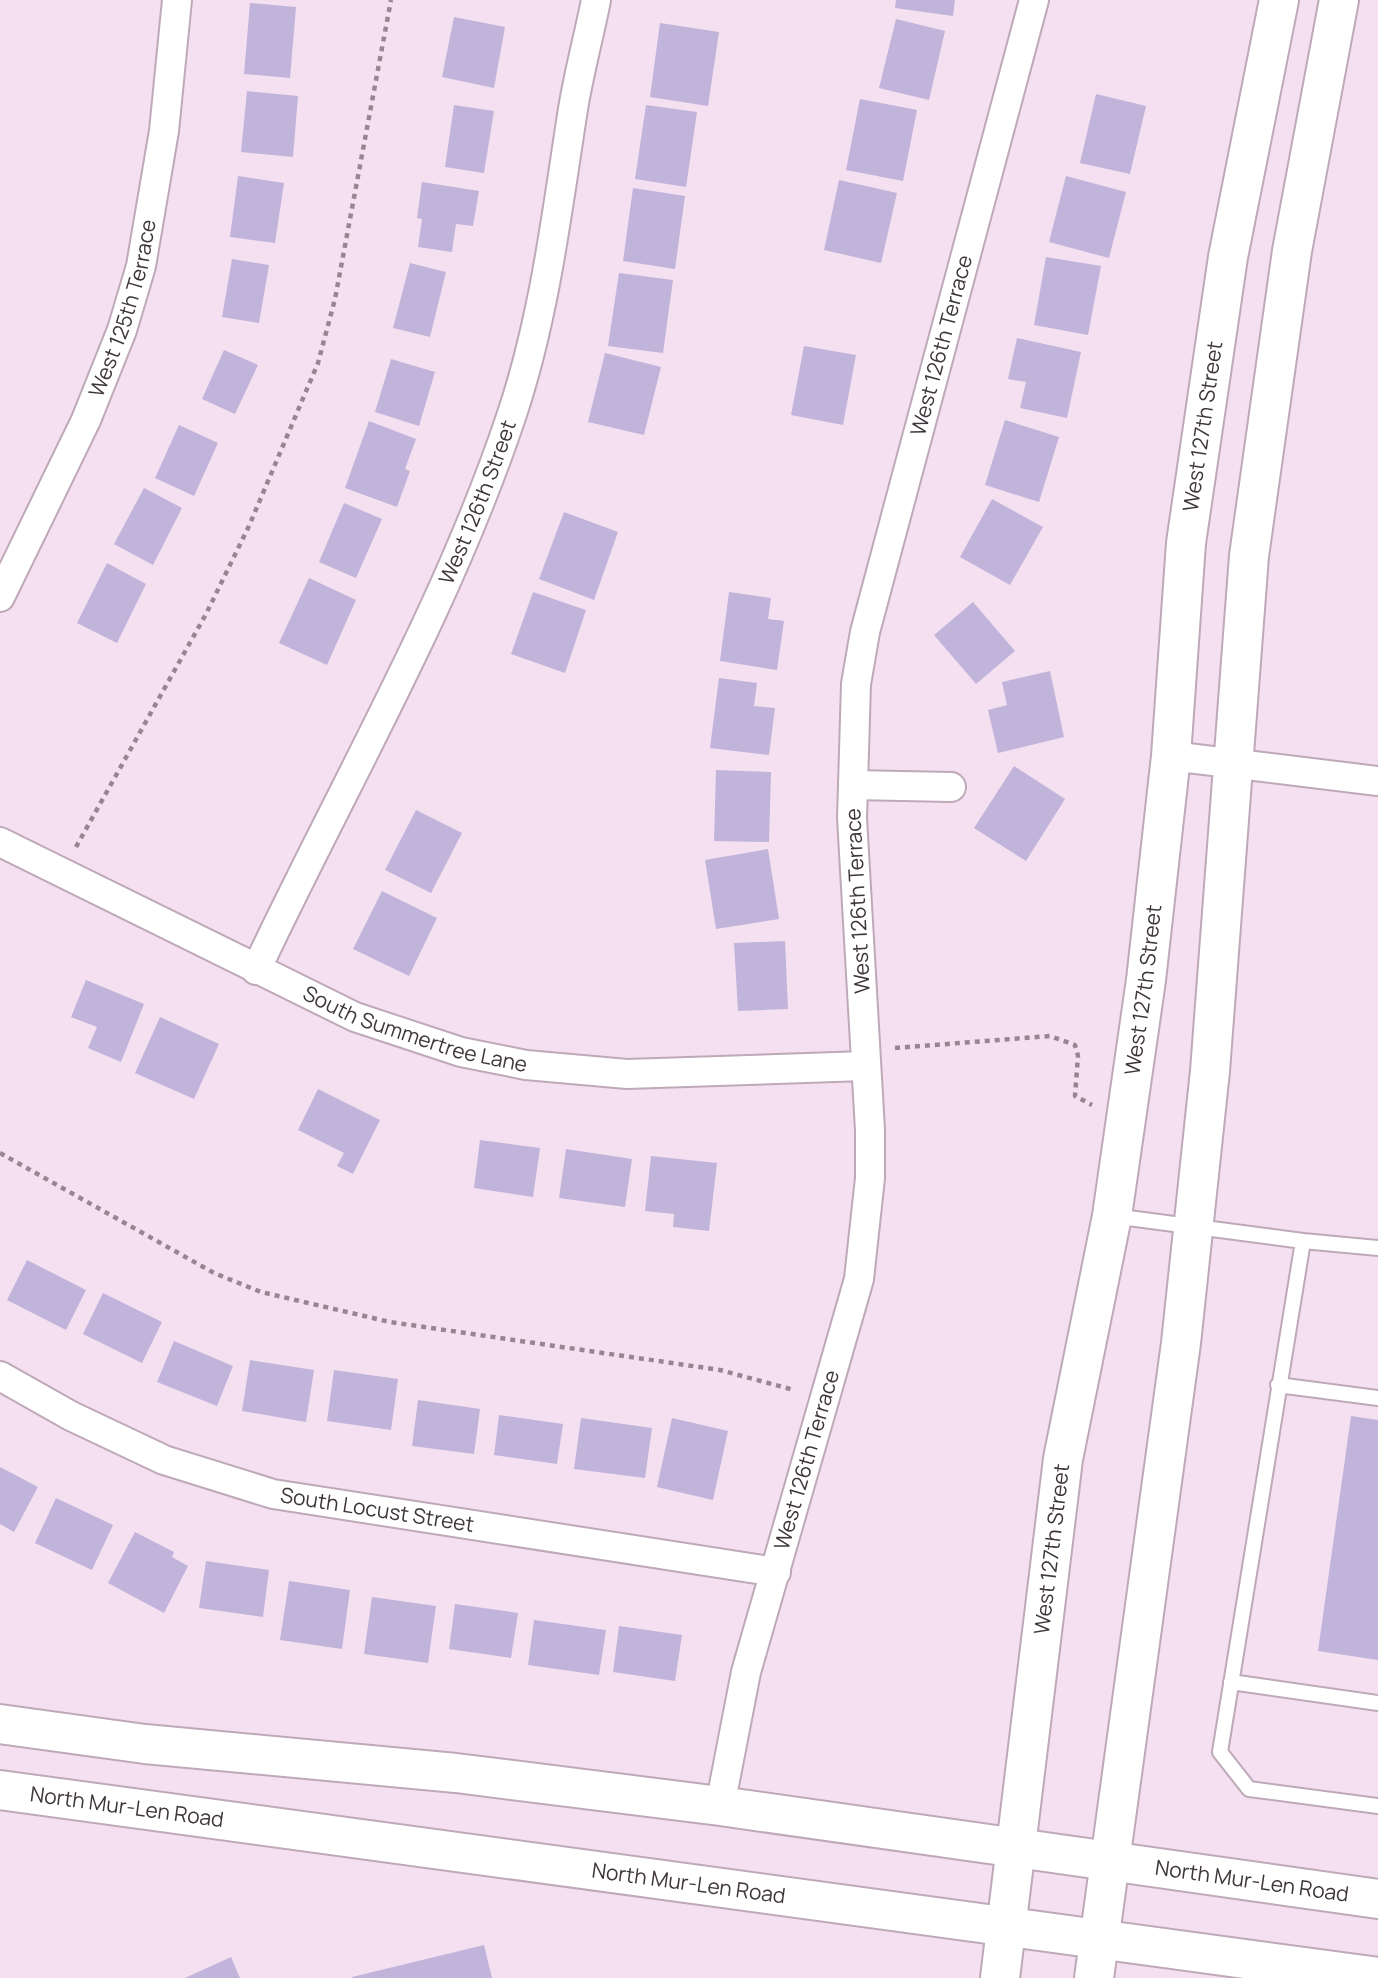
<svg xmlns="http://www.w3.org/2000/svg" width="1378" height="1978" font-family="Manrope,sans-serif">
  <style>
    .building { fill: #c0b4da }
    .lines { fill: none; stroke-linecap: round; stroke-linejoin: round }
    .service-casing { stroke: #bea9b9; stroke-width: 18 }
    .minor-casing { stroke: #bea9b9; stroke-width: 32 }
    .secondary-casing { stroke: #bea9b9; stroke-width: 42 }
    .path { stroke: #958792; stroke-width: 4.5; stroke-dasharray: 5 5; stroke-linecap: butt }
    .service { stroke: #fff; stroke-width: 14 }
    .minor { stroke: #fff; stroke-width: 28 }
    .secondary { stroke: #fff; stroke-width: 38 }
    .labels { text-anchor: middle; stroke-width: 5; stroke-linejoin: round; paint-order: stroke }
    .street-label { font-size: 21px; fill: #3e363c; stroke: #fff }
  </style>
  <rect width="100%" height="100%" fill="#f5e0f1"/>
  <path class="building" d="M896,0h59l-2,16 -58,-8z
    M250,3l46,4 -6,71 -46,-4z
    M454,17l51,10 -11,61 -52,-11z
    M896,19l49,12 -16,69 -50,-12z
    M660,23l59,9 -11,74 -58,-9z
    M247,91l51,5 -5,61 -52,-5z
    M1096,94l50,12 -16,68 -50,-11z
    M860,99l57,11 -14,71 -57,-11z
    M454,105l40,6 -10,62 -39,-6z
    M646,105l51,7 -11,75 -51,-8z
    M238,176l46,7 -9,60 -45,-6z
    M1066,176l60,16 -17,66 -60,-16z
    M839,180l58,13 -16,70 -57,-13z
    M422,182l57,9 -6,35 -17,-2 -4,28 -34,-5 4,-28 -5,-1z
    M633,188l52,8 -10,73 -52,-8z
    M1046,257l55,9 -13,69 -54,-10z
    M232,259l37,6 -10,58 -37,-6z
    M410,263l36,9 -16,65 -37,-9z
    M619,273l54,7 -10,73 -55,-7z
    M1017,338l64,14 -14,66 -47,-10 6,-26 -18,-3z
    M804,346l52,9 -13,70 -52,-10z
    M224,350l34,15 -23,49 -33,-15z
    M605,353l56,14 -17,68 -56,-13z
    M391,359l44,13 -16,54 -44,-14z
    M1005,420l54,17 -20,65 -54,-17z
    M369,421l47,18 -11,30 5,2 -13,36 -52,-19z
    M179,425l39,18 -24,53 -39,-18z
    M144,488l38,20 -29,57 -39,-21z
    M992,499l51,28 -33,58 -50,-28z
    M344,503l38,16 -26,59 -37,-16z
    M564,512l54,20 -24,68 -55,-21z
    M107,563l39,21 -29,59 -40,-20z
    M309,578l47,22 -29,65 -48,-22z
    M533,592l53,18 -21,63 -54,-19z
    M729,592l42,6 -3,21 16,2 -7,49 -57,-9z
    M973,602l42,49 -39,33 -42,-49z
    M1050,671l14,66 -66,16 -10,-43 19,-5 -5,-23z
    M719,678l38,5 -3,23 21,2 -6,47 -59,-7z
    M1014,766l51,33 -39,62 -52,-33z
    M716,770l55,2 -2,70 -55,-1z
    M416,810l46,23 -31,60 -46,-23z
    M768,849l11,70 -63,10 -11,-69z
    M382,891l55,27 -28,58 -56,-27z
    M785,941l3,68 -50,2 -4,-68z
    M86,980l58,24 -23,58 -33,-14 9,-21 -26,-10z
    M160,1017l59,27 -25,55 -59,-26z
    M318,1089l62,31 -27,54 -16,-8 7,-13 -46,-23z
    M480,1140l60,8 -7,49 -59,-9z
    M566,1149l66,10 -7,48 -66,-9z
    M651,1156l66,7 -8,68 -36,-4 1,-13 -29,-3z
    M27,1260l59,30 -20,40 -59,-30z
    M103,1293l59,29 -20,41 -59,-29z
    M174,1341l59,25 -16,40 -60,-24z
    M250,1360l64,10 -8,52 -64,-11z
    M334,1370l64,9 -7,51 -64,-9z
    M418,1400l62,9 -6,45 -62,-8z
    M499,1415l64,9 -6,40 -63,-9z
    M1351,1416l27,4v240l-60,-9z
    M581,1418l71,10 -7,50 -71,-9z
    M672,1418l56,13 -15,69 -56,-13z
    M0,1467l38,20 -24,45 -14,-8z
    M56,1498l57,27 -21,45 -57,-27z
    M135,1532l39,20 -2,5 16,9 -24,47 -56,-30z
    M206,1561l63,9 -6,47 -64,-9z
    M289,1581l61,9 -8,59 -62,-9z
    M372,1597l64,9 -8,57 -64,-9z
    M455,1604l63,9 -7,45 -62,-9z
    M534,1620l72,10 -7,45 -71,-10z
    M619,1626l63,9 -7,46 -62,-9z
    M484,1945l8,33h-140v-1z
    M231,1957l9,21h-55z"/>
  <g class="lines">
    <defs>
      <path id="service" d="M1113,1216l190,25 -83,511 29,37 129,17
        M1303,1241l75,7
        M1278,1385l100,13
        M1231,1682l147,21"/>
      <g id="minor">
        <path id="s1" d="M0,597l86,-177 36,-90 19,-64 23,-135 13,-131"/>
        <path d="M1171,756l207,25"/>
        <path d="M853,785l98,2"/>
        <path id="s2" d="M0,842l355,175 106,35 65,13 101,9 238,-8"/>
        <path id="s3" d="M256,970c87,-185 191,-361 256,-556 33,-99 45,-203 61,-305 6,-37 16,-73 23,-109"/>
        <path id="s4" d="M0,1376l71,40 93,44 109,34 503,78"/>
        <path id="s5" d="M720,1806l26,-134 113,-393 11,-101v-48l-18,-312 4,-134 9,-52 169,-632"/>
      </g>
      <g id="secondary">
        <path id="s6" d="M0,1724l145,20 311,29 264,33 658,93"/>
        <path id="s7" d="M0,1790l1378,187"/>
        <path id="s8" d="M1000,1978l63,-519 49,-243 34,-236 25,-224 15,-213 42,-286 51,-257"/>
        <path d="M1094,1978l87,-635 29,-272 39,-515 43,-305 47,-251"/>
      </g>
    </defs>
    <use href="#service" class="service-casing"/>
    <use href="#minor" class="minor-casing"/>
    <use href="#secondary" class="secondary-casing"/>
    <path class="path" d="M76,847l130,-233 43,-88 69,-163 17,-64 56,-299
      M895,1048l155,-12 25,9 3,11 -3,40 17,9
      M0,1153l214,120 47,19 129,30 330,48 74,20"/>
    <use href="#service" class="service"/>
    <use href="#minor" class="minor"/>
    <use href="#secondary" class="secondary"/>
  </g>
  <g class="labels">
    <g class="street-label">
      <text dy="7" stroke="none"><textPath href="#s1" startOffset="315">West 125th Terrace</textPath></text>
      <text dy="7" stroke="none"><textPath href="#s5" startOffset="1491">West 126th Terrace</textPath></text>
      <text dy="7" stroke="none"><textPath href="#s8" startOffset="1566">West 127th Street</textPath></text>
      <text dy="7" stroke="none"><textPath href="#s3" startOffset="518">West 126th Street</textPath></text>
      <text transform="translate(858 901) rotate(-93)" y="7">West 126th Terrace</text>
      <text dy="7" stroke="none"><textPath href="#s8" startOffset="999">West 127th Street</textPath></text>
      <text dy="7" stroke="none"><textPath href="#s2" startOffset="457">South Summertree Lane</textPath></text>
      <text dy="7" stroke="none"><textPath href="#s5" startOffset="357">West 126th Terrace</textPath></text>
      <text dy="7" stroke="none"><textPath href="#s4" startOffset="404">South Locust Street</textPath></text>
      <text dy="7" stroke="none"><textPath href="#s8" startOffset="432">West 127th Street</textPath></text>
      <text dy="7" stroke="none"><textPath href="#s7" startOffset="128">North Mur-Len Road</textPath></text>
      <text dy="7" stroke="none"><textPath href="#s6" startOffset="1262">North Mur-Len Road</textPath></text>
      <text dy="7" stroke="none"><textPath href="#s7" startOffset="695">North Mur-Len Road</textPath></text>
    </g>
  </g>
</svg>
